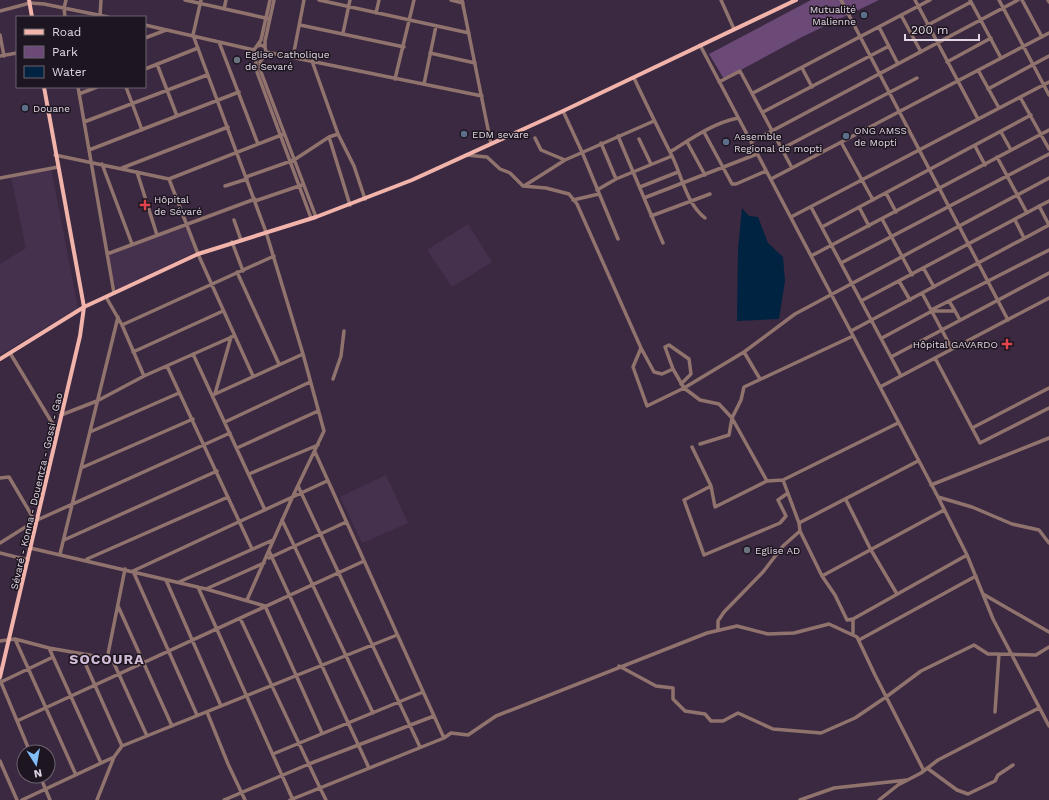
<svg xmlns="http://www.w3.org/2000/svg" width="1049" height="800" font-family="'Work Sans',sans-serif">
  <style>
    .built { fill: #45314d }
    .green { fill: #6b4a77 }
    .water { fill: #002341 }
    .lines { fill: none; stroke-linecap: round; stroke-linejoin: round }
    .minor { stroke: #91736e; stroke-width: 3.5 }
    .major { stroke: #f2b4aa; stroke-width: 4 }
    .service-dot { fill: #5c6f8a; stroke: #1d151f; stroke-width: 1.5 }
    .worship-dot { fill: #6b7280; stroke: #1d151f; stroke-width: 1.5 }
    .health-dot { fill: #e0444e; stroke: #1d151f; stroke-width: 1.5 }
    .labels { text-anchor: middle; stroke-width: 3; stroke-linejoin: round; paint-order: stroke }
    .poi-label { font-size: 10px; fill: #e0d6e4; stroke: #1d151f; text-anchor: start }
    .street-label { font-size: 10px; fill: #e0d6e4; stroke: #1d151f }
    .district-label { font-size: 14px; font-weight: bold; letter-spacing: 1px; fill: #d1bcd8; stroke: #1d151f }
  </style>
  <rect width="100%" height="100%" fill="#3a2940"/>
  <path class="built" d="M51,168l27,140 -78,47v-91l26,-16 -15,-71z
    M468,224l24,38 -40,25 -25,-37z
    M185,225l10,27 -79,38 -8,-36z
    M386,475l22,48 -46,20 -22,-46z"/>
  <path class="green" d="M811,0h68l-77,37 -78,42 -15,-25z"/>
  <path class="water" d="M742,208l7,8 9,1 10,26 15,14 2,24 -6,38 -42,2 1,-72z"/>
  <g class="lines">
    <path class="minor" d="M185,0l85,19
      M201,0l-8,35 73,197 37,122 21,77 -32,67 -45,102
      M319,0l150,33
      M451,0l12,3
      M462,0l29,144
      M721,0l13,29
      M841,0l167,320
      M915,0l63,119
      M970,0l31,58
      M999,0l50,95
      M1022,0l20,37
      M1048,0l1,2
      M224,9l2,-9
      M0,11l30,-8 14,1 64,13
      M376,13l3,-13
      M901,15l20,37
      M100,16l1,-16
      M65,17l-1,-9 2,-8
      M145,25l109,25
      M300,25l104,22
      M879,27l19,37
      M343,33l7,-33
      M911,34l60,-32
      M0,35l4,21
      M145,38l21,-8
      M219,42l39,102
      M700,45l238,452 29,58 26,64 56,107
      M257,46l4,-1 4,2 1,5 -2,4h-7l-3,-6 7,-10 9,-40
      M265,47v-6l9,-41
      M266,52l216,44
      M430,53l45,10
      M255,54l2,18 54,146
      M0,56l17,-3
      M264,56l-4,6 1,10 55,145
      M293,57l11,-57
      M312,61l26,73 16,32 11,33
      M947,62l44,-24
      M157,64l20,52
      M802,68l10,19
      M145,69l53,-21
      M978,70l21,38
      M634,78c12,26 25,52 38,78 10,20 14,47 33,62
      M395,79l19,-79
      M719,82l21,-11 52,97
      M424,84l12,-58
      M78,87l36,206
      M126,87l16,43
      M988,89l61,-33
      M753,93l177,-93
      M79,94l18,-7
      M1020,97l29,52
      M563,111l19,41 36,87
      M763,112l126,-66
      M84,122l123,-47
      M704,132l28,52h4l30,-13
      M1001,132l10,18
      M618,136l45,107
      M329,137l21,68
      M535,138l6,12 24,10 89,-39
      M639,139l12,25
      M687,142l18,33
      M751,142l267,-142
      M841,142l32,58
      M601,143l15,36
      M975,146l10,19
      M781,149l136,-71
      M89,150l150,-58
      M670,152c21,-13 43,-29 68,-34
      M55,155l114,24 115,-45
      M466,155l21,2 13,12 10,4 13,13 23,2 23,6 8,10 64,144 -8,19 14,39 37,-18 60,-36 51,-38 254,-136
      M997,157l30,56
      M102,164l30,80
      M122,168l106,-41
      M137,172l20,63
      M246,177l48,-17 35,-23 9,-3
      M0,178l58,-11
      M169,179l29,75 55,122
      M771,179l278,-146
      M225,186l22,-7
      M524,186l41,-26
      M640,187l38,-15
      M597,190l19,-11 56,-23
      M886,193l10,19
      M644,198l113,-44
      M573,200l26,-6
      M255,201l47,-16
      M1039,206l10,19
      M811,207l90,169
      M859,207l10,19
      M651,216l59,-22
      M791,217l258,-135
      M882,219l30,56
      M234,220l7,20
      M1015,220l9,18
      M822,227l209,-112
      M232,242l11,29
      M107,254l148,-55
      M811,256l238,-126
      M841,263l208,-109
      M924,269l10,18
      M237,272l42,92
      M899,281l11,19
      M922,293l30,56
      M106,297l16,28 22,51
      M861,301l188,-100
      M931,310l18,-9
      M955,311l5,9
      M122,325l152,-69
      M851,331l198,-106
      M882,338l50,-27h23l-6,-10 100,-51
      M641,348l13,24 8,2 11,-5 11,19 16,12 19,4 13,14 35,63 16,-1
      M133,352l90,-41
      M744,352l16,27
      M10,353l47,78
      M193,354l72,156
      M891,357l158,-84
      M935,358l45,85 69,-35
      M167,366l85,183
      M673,369l-8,-22 4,-2 20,14 2,15 -10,10
      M333,379l8,-23 3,-25
      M880,387l169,-89
      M215,394l16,-57
      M213,395l90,-41
      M61,415l36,-14 47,-25 90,-40
      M225,422l85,-40
      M898,423l-115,57 16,43 119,-62
      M972,428l77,-40
      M90,432l89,-39
      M700,444l29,-9 3,-17 9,-18 3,-13 109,-51
      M692,447l19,39 -27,14 20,55 76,-32 6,-7 -8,-16 10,-7
      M237,448l81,-37
      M315,452l129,286
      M81,468l112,-49
      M249,474l69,-29
      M0,478l9,-1 26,44
      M931,485l118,-47
      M298,486l122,261
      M711,486l4,21 52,-26
      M938,497l34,10 40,17 27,6 10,13
      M846,500l25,50 26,44
      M282,520l91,193
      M799,523l1,8 22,45 122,-66
      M64,540l153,-69
      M0,543l35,-22 195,-88
      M30,548l176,41 59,17 57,127
      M269,551l100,217
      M0,553l28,7
      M60,554l58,-237
      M269,558l77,-36
      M87,559l141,-62
      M822,576l13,19 12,25 6,-1
      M166,580l55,126
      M179,582l94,-42
      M198,587l95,213
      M206,589l58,-26
      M983,594l66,38
      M118,606l54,120
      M240,618l80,170
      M718,630v-9l6,-9 39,-40 20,-26 17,-15
      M853,635v-16l114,-64
      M15,639l61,136
      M859,640l117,-64
      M0,641l15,-2 34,9 63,11 35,77
      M49,648l52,115
      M81,654l41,92
      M107,659l18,-90
      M619,666l37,20 17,2v11l12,12 20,3 6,7h12l15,-8 35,16 48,4 34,-15 31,-21 35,-26 53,-26 14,9h11l37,1 13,-8
      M0,680l30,72
      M1,682l52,-25
      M207,712l21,52 17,36
      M995,712l4,-58
      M197,715l-64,-144 194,-90
      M17,721l347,-160
      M273,754l150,-62
      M0,761l17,39
      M927,768l30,22 11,4 27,-13 3,-6 15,-10
      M40,776l10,24
      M320,788l6,12
      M22,800l92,-43
      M97,800l17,-43 8,-11 275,-111
      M224,800l85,-36 125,-48
      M290,800l154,-62 7,-5 17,2 28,-19 211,-83 30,-7 31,8 26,-1 35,-9 28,13 18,38 49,96
      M800,800l34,-12 73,-8
      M879,800l19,-15 23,-12 17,-13 101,-52"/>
    <path class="major" d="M29,0l3,17
      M0,359l84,-52 114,-53 118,-37 96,-37 151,-69 233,-111
      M0,677l80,-341 4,-29 -40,-220"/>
  </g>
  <g class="service-dot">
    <circle cx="864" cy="15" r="4"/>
    <circle cx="25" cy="108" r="4"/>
    <circle cx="464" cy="134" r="4"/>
    <circle cx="846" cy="136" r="4"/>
    <circle cx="726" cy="142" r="4"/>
  </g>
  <g class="worship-dot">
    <circle cx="237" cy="60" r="4"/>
    <circle cx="747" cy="550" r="4"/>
  </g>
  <g class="health-dot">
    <path d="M143 199h4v4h4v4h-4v4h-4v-4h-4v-4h4z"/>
    <path d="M1005 338h4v4h4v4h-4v4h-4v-4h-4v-4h4z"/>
  </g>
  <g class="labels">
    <g class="poi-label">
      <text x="856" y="13" text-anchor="end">Mutualité<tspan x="856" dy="12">Malienne</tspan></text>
      <text x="245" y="58">Eglise Catholique<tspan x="245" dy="12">de Sevaré</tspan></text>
      <text x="33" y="112">Douane</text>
      <text x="854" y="134">ONG AMSS<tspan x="854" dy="12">de Mopti</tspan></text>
      <text x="472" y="138">EDM sevare</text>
      <text x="734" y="140">Assemble<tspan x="734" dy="12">Regional de mopti</tspan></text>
      <text x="154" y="203">Hôpital<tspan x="154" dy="12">de Sévaré</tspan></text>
      <text x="998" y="348" text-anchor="end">Hôpital GAVARDO</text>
      <text x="755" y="554">Eglise AD</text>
    </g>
    <g class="street-label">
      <text transform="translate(36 491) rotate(-77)" y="4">Sévaré - Konna - Douentza - Gossi - Gao</text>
    </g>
    <g class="district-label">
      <text x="107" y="664">SOCOURA</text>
    </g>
  </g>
  <rect x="16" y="16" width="130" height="72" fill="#1d151f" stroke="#6b626e"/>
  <rect x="24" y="29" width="20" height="6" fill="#f2b4aa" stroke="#6b626e"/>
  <text x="52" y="36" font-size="12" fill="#e0d6e4">Road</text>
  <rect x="24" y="46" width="20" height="12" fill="#6b4a77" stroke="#6b626e"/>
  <text x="52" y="56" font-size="12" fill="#e0d6e4">Park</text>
  <rect x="24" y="66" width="20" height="12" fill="#002341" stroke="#6b626e"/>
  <text x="52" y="76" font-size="12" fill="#e0d6e4">Water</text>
  <g transform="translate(36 764) rotate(169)"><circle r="19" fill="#1d151f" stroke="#6b626e"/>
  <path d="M0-3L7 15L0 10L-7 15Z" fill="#80bdfa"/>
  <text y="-6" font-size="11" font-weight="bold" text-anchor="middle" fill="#e0d6e4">N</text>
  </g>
  <path d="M905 34v6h74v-6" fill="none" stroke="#e0d6e4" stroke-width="2"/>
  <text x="911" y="34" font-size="12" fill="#e0d6e4" stroke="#1d151f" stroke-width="3" paint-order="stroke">200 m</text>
</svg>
